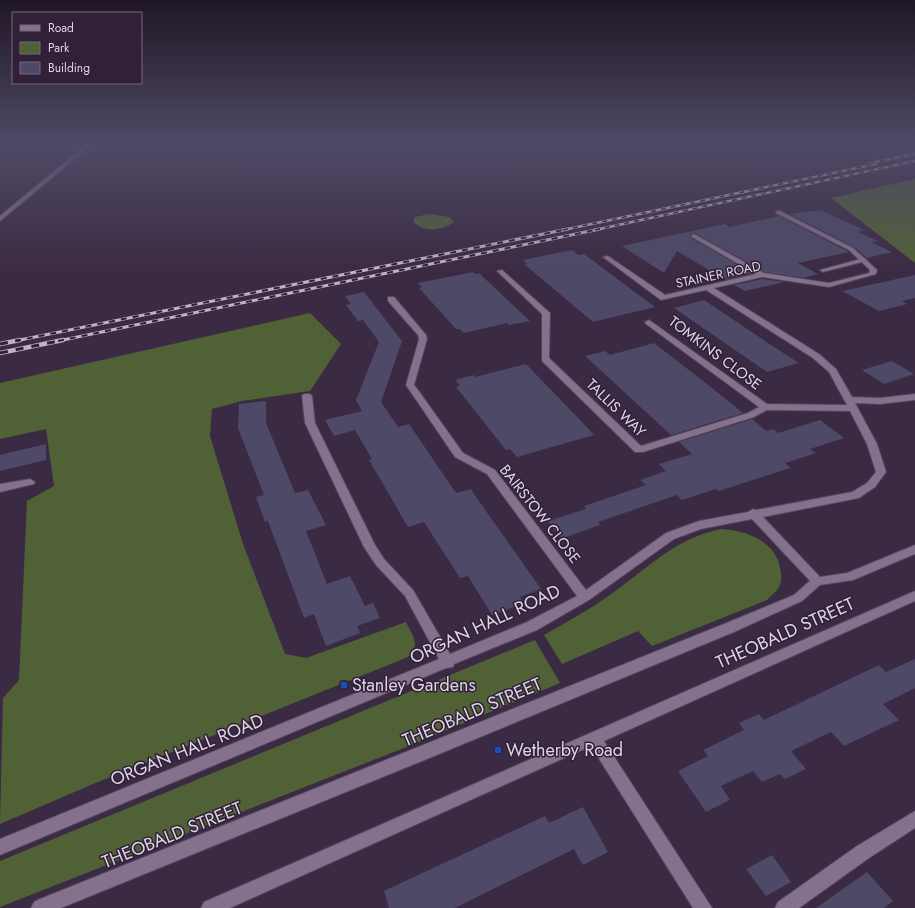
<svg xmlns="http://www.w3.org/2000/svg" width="915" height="908" font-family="Jost,sans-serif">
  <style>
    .green { fill: #516136 }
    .building { fill: #4e4966 }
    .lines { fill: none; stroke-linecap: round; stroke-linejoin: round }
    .service-casing { stroke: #53455a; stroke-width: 2 }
    .minor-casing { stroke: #53455a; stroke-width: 2 }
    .tertiary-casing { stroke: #53455a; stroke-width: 2 }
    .service { fill: #83718d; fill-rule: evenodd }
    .minor { fill: #83718d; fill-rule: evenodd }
    .tertiary { fill: #83718d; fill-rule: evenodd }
    .rail-far2-casing { stroke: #bfb3c5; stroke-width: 2.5 }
    .rail-far1-casing { stroke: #bfb3c5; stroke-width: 3 }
    .rail-casing { stroke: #bfb3c5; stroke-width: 4.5 }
    .rail-far2 { stroke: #302038; stroke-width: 1.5; stroke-dasharray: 5; stroke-linecap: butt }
    .rail-far1 { stroke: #302038; stroke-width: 2; stroke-dasharray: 6; stroke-linecap: butt }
    .rail { stroke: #302038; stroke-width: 3; stroke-dasharray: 8; stroke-linecap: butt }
    .transit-dot { fill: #1a4fb4; stroke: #302038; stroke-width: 1.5 }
    .labels { text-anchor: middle; stroke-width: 3; stroke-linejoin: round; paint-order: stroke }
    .far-street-label { font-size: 13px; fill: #dfd5e5; stroke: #302038 }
    .street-label { font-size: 15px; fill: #dfd5e5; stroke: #302038 }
    .near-street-label { font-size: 18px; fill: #dfd5e5; stroke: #302038 }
    .near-poi-label { font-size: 18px; fill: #dfd5e5; stroke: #302038; text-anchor: start }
  </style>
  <rect width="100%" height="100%" fill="#3b2a43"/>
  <path class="green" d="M915,179v84l-84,-65z
    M429,214l20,3 5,5c-12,9 -31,11 -41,-1l2,-4z
    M310,313l31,31 -31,47 -68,10 -30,8 -2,27 33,108 42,110 21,4 100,-36c7,15 15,22 2,35l-315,127 -93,40 3,-126 16,-18 8,-179 27,-15 -8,-57 -46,10v-56z
    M721,529c24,1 55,12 59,39 2,7 2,15 -2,21 -3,4 -8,7 -11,11l-115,46 -14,-15 -76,33 -18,-29c21,-12 43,-24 63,-38 38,-26 67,-59 114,-68z
    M535,640l25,43 -151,63 -409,161v-46z"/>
  <path class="building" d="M820,210l44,20 -6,2 20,9 -7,1 21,10 -25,6 -13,-11 -64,-33z
    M779,216l70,36 -51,11 20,11 -14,4 -40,-6 -69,-39 -4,1v4l61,35 -27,7 -48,-29 -13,22 -42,-27 103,-22 4,3z
    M572,250l6,5 6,-1 71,53 -62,15 -69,-58h3l-4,-4z
    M473,272l2,2 4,-1 51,48 -21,4 -2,-2 -43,10 -4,-4h-4l-37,-41 3,-1 -4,-4z
    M915,275v23l-13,3 5,3 -28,7 -37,-20z
    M762,279l23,3 -40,9 -11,-6z
    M364,292l38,49 -21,61 17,25 11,-3 47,69 15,-4 3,5 67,95 -21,8 4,6 -32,12 -24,-39 -8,2 -36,-56 -16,5 -39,-67 3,-1 -17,-29 -21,6 -9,-16 37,-9 -6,-11 23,-58 -16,-22 -5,1 -12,-16 5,-1 -6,-8z
    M704,300l67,45 28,18 -32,9 -93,-64z
    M654,343l48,37 41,33 -72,22 -86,-79 20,-5 5,4z
    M892,361l22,13 -30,10 -22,-14z
    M526,364l57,59 11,12 -77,22 -7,-8 -4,1 -50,-63 4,-1 -5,-6 18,-5 2,2z
    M266,401v22l29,70 13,-3 18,35 -20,6 21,53 23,-8 15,30 8,-3 7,15 -23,8 3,7 -34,13 -12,-32 -10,4 -36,-97 -3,1 -9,-25 8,-2 -26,-67 1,-24z
    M752,419l14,12 7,-2 5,4 42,-13 24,18 -34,11 6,4 -31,10 5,5 -71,23 -3,-2 -34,11 -5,-5 -79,27 2,3 -39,14 -13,-18 38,-12 -2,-3 62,-21 -6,-5 26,-9 -7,-7 33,-10 -13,-12z
    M46,444v16l-46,11v-16z
    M915,659v29l-32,16 16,16 -55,26 -13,-14 -40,19 15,18 -21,10 -5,-5 -18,8 -9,-11 -32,15 9,14 -24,12 -28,-41 30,-15 -5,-6 41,-20 -5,-7 20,-9 5,6 115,-55 7,7z
    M583,807l25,45 -25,13 -9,-16 -119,59h-66l-5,-17 161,-75 4,7z
    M772,855l19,27 -25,14 -20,-27z
    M867,872l26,29 -9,7h-68z"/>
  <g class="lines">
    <defs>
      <path id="service" d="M88,143h6l-94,78v-5z
        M864,258l3,2 -1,1 -43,11 -3,-2z
        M915,811v17l-46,30 -70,50h-24l3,-6 79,-56z"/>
      <path id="minor" d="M776,211h4l73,37 23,21 1,1 -1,4 -47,13 -67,-10 -48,11 105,66 17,15 16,28 28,1 35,-4v6l-35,4 -25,-1 22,41 9,28 -11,15 -16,11 -96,19 58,61 2,3 -2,3 -4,2 -4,-2 -61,-65 -51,10 -27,10 -85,61 -52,30 -83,34 -1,3 -7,1 -446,187v-16l439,-180 -34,-63 -29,-31 -12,-18 -59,-124 -3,-27 2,-2h6l2,2 3,27 60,122 9,14 29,31 37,64 77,-32 50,-26 -90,-122 -32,-17 -49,-72 13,-46 -1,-4 -30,-34v-4h6l32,38 1,4 -13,46 4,5 45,63 32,17 91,120 80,-57 33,-12 49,-9 5,-3 3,1 96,-18 15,-9 9,-11 -9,-28 -17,-33 -83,-1 -13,7 -111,35h-8l-93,-91v-47l-45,-43 5,-1 48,43 -1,45 92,88 107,-33 11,-6 -113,-83 -1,-2 4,-2 118,84 80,1 -18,-33 -16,-14 -107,-68 -45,10 -58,-43 5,-1 57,39 91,-21 -64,-37v-2l2,-1 70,39 65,10 40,-10 1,-3 -21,-20 -73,-37z
        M30,479l5,3 -1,2 -34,8v-8z
        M915,591v10l-311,140 108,167h-19l-102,-162 -361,162h-29l3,-6z"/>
      <path id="tertiary" d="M915,545v9l-62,26 -33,5 -18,16 -68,31 -307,127 -366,149h-30l3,-6 6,-3 684,-275 70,-29 19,-17 34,-5z"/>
    </defs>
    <use href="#service" class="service-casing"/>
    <use href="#minor" class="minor-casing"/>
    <use href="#tertiary" class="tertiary-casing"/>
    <use href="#service" class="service"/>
    <use href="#minor" class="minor"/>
    <use href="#tertiary" class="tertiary"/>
    <defs>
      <path id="rail-far2" d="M870,163l45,-9
        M563,230l313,-66
        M595,230l320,-69"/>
      <path id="rail-far1" d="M15,341l553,-112
        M58,341l542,-112"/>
      <path id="rail" d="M0,344l20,-4
        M0,353l63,-13"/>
    </defs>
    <use href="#rail-far2" class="rail-far2-casing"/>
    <use href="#rail-far1" class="rail-far1-casing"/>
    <use href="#rail" class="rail-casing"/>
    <use href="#rail-far2" class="rail-far2"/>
    <use href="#rail-far1" class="rail-far1"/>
    <use href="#rail" class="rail"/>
  </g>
  <linearGradient id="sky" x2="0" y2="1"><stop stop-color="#201725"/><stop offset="0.53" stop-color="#4f4a66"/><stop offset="1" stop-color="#4f4a66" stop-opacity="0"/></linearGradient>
  <rect width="915" height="271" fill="url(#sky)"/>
  <g class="transit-dot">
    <rect x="340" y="681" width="8" height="8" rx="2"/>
    <rect x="494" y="746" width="8" height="8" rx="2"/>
  </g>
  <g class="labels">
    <g class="far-street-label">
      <text transform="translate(718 274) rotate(-12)" y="5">STAINER ROAD</text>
    </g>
    <g class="street-label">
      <text transform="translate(715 353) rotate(37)" y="5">TOMKINS CLOSE</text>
      <text transform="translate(616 408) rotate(44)" y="5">TALLIS WAY</text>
      <text transform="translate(540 514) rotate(52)" y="5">BAIRSTOW CLOSE</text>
    </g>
    <g class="near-street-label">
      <text transform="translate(485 624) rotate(-25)" y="6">ORGAN HALL ROAD</text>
      <text transform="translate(785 633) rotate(-24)" y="6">THEOBALD STREET</text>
      <text transform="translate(472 712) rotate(-23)" y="6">THEOBALD STREET</text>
      <text transform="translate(187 750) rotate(-22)" y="6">ORGAN HALL ROAD</text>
      <text transform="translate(172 835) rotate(-22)" y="6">THEOBALD STREET</text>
    </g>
    <g class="near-poi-label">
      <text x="352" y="691">Stanley Gardens</text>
      <text x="506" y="756">Wetherby Road</text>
    </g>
  </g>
  <rect x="12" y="12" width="130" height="72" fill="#302038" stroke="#76687d"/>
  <rect x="20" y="25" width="20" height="6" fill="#83718d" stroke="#76687d"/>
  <text x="48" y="32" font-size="12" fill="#dfd5e5">Road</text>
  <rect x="20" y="42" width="20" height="12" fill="#516136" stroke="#76687d"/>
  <text x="48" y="52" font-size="12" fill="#dfd5e5">Park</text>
  <rect x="20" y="62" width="20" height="12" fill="#4e4966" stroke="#76687d"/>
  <text x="48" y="72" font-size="12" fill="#dfd5e5">Building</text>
</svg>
